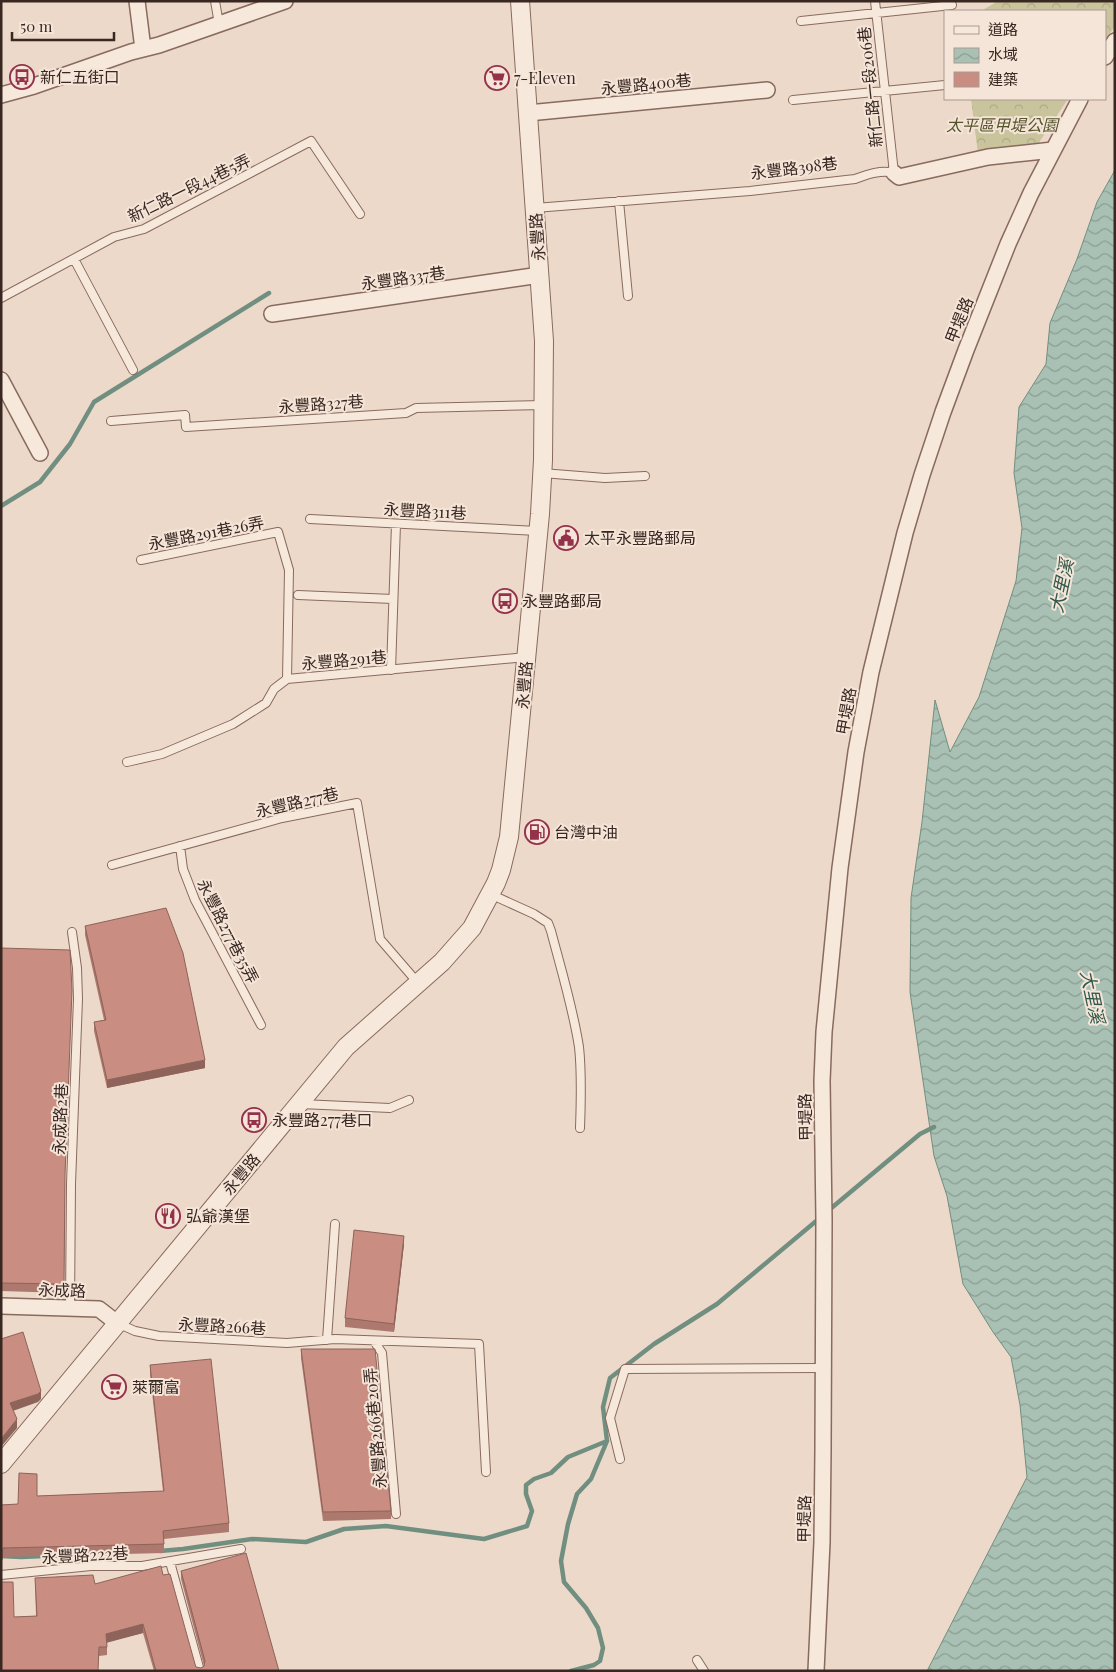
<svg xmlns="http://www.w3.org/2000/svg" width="1116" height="1672" font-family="'Playfair Display','Noto Sans TC',serif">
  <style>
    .forest { fill: url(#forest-crowns) }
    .water { fill: url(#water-waves); stroke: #708f80 }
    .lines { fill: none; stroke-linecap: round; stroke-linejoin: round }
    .stream { stroke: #708f80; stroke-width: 4.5 }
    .service-casing { stroke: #886a5e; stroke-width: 10 }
    .minor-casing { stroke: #886a5e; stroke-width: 18 }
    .tertiary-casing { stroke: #886a5e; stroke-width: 20 }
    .service { stroke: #f7e8dc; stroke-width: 8 }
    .minor { stroke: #f7e8dc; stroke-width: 15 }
    .tertiary { stroke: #f7e8dc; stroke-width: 18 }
    .wall { fill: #ad796f }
    .shaded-wall { fill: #8d635a }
    .building { fill: #c98d81; stroke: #8d635a }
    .labels { text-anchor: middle; stroke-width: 4; stroke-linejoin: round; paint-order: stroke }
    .poi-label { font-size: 16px; fill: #392721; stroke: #f4e5d8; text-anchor: start }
    .street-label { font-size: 16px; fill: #392721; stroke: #f4e5d8 }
    .park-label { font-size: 16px; font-style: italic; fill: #555529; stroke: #f4e5d8 }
    .water-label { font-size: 18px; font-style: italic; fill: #31584c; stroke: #f4e5d8 }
  </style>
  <defs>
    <pattern id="forest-crowns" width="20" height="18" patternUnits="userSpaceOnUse" patternTransform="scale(1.25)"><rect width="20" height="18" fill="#cac49d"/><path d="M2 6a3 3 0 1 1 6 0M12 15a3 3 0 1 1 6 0" fill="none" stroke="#aea887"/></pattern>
    <pattern id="water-waves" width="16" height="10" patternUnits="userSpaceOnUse" patternTransform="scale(1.25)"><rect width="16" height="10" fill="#a9c1b4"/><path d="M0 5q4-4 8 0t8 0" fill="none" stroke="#8b9d92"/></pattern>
  </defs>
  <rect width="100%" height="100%" fill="#edd9c9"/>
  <path class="forest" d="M998,1h117v25l-10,15v-30h-124z
    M971,99h97l-32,48 -58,7z"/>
  <path class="water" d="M1115,170v1501h-188l100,-194 -7,-72 -9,-48 -18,-25 -30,-48 -16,-88 -13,-40 -24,-164 1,-94 11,-76 13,-122 15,52 29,-55 37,-116 6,-53 -8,-55 5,-66 27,-43 4,-41 27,-64 20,-57z"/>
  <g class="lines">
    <path class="stream" d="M1,506l39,-24 30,-38 24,-42 175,-109
      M829,1210l91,-76 14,-7
      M160,1551l23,-2 69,-10 54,3 38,-13 42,-3 98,13 43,-13 5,-15 -6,-17v-9l8,-6 17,-6 17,-16 39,-16
      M1,1556l20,1 96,-4
      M571,1671l23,-6 6,-4 3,-13 -5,-20 -12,-20 -22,-26 -3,-21 7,-37 9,-30 14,-15 16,-38 -4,-34 7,-29 44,-34 63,-40 104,-87"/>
    <defs>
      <path id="service" d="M215,1l4,23
        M801,21l151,-16
        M793,100l152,-15
        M619,201l9,95
        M535,208l215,-17 105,-12c11,-4 27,-10 39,-6l-19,-172
        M74,259l59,111
        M1,298l113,-61 30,-8 167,-88 49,73
        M111,421l74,-6 1,12 220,-14 10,-5 128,-3
        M542,473l63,5 40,-2
        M310,519l228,12
        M141,560l137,-28 11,38 -2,109
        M298,595l95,4
        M391,670l5,-146
        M127,762l35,-8 71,-30 33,-21 8,-14 13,-10 239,-22
        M180,846l3,23 12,31 66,125
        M112,865l170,-47 75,-15 23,136 38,44
        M490,894l44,20 14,9 3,8c10,38 22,77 28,116 3,27 2,54 1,81
        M301,1104l89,4 19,-8
        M70,1307l1,-123 7,-185 -1,-31 -5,-36
        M117,1323l18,8 24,5 128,7 48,-4 144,5 7,128
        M327,1340l8,-116
        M374,1341l8,12 14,161
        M620,1459l-10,-41 15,-49 199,-1
        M170,1562l30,109
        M1,1575l90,-9h51l99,-17
        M697,1660l7,11"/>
      <path id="minor" d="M137,1l6,48
        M1105,57l10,-16
        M1,95l33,-9 97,-34 28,-7 126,-44
        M528,113l239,-23
        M894,173l5,4 89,-20 65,-7
        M272,314l268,-39
        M1,380l39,73
        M1,1306l98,3 18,14
        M816,1671l6,-129 1,-92 1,-230 -2,-139 2,-49 16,-164 16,-116 15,-80 34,-139 17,-58 21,-63 23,-62 42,-106 23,-51 49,-94"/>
      <path id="tertiary" d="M1,1464l345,-417 96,-85 30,-34 24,-45 5,-13 8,-33 31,-323 3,-54 1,-119 -24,-340"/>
    </defs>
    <use href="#service" class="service-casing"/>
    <use href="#minor" class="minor-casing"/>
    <use href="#tertiary" class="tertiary-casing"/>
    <use href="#service" class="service"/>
    <use href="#minor" class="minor"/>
    <use href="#tertiary" class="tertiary"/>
  </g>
  <path class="wall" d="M85,926l120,142 -98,20 -13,-57v-9l10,-2 -19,-85z
    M1,948l64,236 -1,109 -63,-2z
    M404,1244l-10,88 -49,-5v-9z
    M301,1349l90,162v8l-68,2 -22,-163z
    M150,1365l79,158v9l-65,7v14l-161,4 -2,8v-60l17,-1 19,-8 126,-5 -13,-117z
    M181,1571l98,100h-125l-11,-38 -36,9v13l-8,1 -85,-39 22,-1 -1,-38 60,6 68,-9 32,89 1,3 5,1 3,-2 -23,-87z"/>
  <path class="shaded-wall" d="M205,1060v8l-98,20v-8z
    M404,1236v8l-10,88v-8z
    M41,1391v8l-3,3 -28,10v-9z
    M17,1419v9l-16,19v-8z
    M3,1548v9l-2,8v-8z
    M143,1624v9l-37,10v-9z"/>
  <path class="building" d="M166,908l17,45 22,107 -98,20 -13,-58 12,-2 -21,-94z
    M1,948l69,2 2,40 -7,185 -1,109 -63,-1z
    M354,1230l50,6 -10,88 -49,-6z
    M23,1332l18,59 -3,3 -28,9 7,16 -16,20v-100z
    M301,1349h74l16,162 -68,1z
    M211,1359l18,164 -66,8 1,13 -161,4 -2,9v-52l17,-1 1,-31 18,1v22l127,-5 -14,-126z
    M246,1553l33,118h-123l-13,-47 -37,10 1,13h-8l-1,24h-97v-89h12l1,35 23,-1 -2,-38 58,-3 2,9 66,-18 2,9 7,-1 25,90 1,3 5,1 3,-2 1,-5 -24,-90z"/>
  <defs>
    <symbol id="bus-ring" viewBox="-11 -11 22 22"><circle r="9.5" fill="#f4e5d8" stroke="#94314b" stroke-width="1.5"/><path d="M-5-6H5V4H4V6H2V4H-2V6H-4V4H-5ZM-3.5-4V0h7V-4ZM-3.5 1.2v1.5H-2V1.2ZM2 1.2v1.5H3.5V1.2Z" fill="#94314b"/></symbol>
    <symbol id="supermarket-ring" viewBox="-11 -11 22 22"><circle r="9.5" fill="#f4e5d8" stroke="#94314b" stroke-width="1.5"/><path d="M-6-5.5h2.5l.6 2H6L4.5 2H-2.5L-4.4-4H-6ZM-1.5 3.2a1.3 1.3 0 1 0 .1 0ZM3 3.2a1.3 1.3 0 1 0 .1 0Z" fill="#94314b"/></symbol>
    <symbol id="civic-ring" viewBox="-11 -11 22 22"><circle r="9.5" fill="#f4e5d8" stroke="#94314b" stroke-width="1.5"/><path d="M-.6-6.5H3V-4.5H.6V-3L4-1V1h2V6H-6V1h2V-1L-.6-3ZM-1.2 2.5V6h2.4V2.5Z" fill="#94314b"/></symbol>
    <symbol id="fuel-ring" viewBox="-11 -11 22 22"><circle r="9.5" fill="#f4e5d8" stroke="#94314b" stroke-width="1.5"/><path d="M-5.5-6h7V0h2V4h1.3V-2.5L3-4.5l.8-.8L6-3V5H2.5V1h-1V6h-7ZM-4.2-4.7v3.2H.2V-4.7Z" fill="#94314b"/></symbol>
    <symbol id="restaurant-ring" viewBox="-11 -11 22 22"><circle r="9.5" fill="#f4e5d8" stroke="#94314b" stroke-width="1.5"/><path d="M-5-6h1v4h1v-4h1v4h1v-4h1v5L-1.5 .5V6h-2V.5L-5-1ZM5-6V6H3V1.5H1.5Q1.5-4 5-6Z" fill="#94314b"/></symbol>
  </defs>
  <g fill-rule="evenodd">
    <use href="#bus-ring" x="8" y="63" width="28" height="28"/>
    <use href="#supermarket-ring" x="483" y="64" width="28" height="28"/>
    <use href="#civic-ring" x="552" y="524" width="28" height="28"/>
    <use href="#bus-ring" x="491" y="587" width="28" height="28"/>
    <use href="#fuel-ring" x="523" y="818" width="28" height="28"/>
    <use href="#bus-ring" x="240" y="1106" width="28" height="28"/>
    <use href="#restaurant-ring" x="154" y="1202" width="28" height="28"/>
    <use href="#supermarket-ring" x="100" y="1373" width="28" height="28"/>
  </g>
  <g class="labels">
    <g class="poi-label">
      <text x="40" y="83">新仁五街口</text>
      <text x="514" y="84">7-Eleven</text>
      <text x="584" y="544">太平永豐路郵局</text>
      <text x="522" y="607">永豐路郵局</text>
      <text x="554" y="838">台灣中油</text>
      <text x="272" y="1126">永豐路277巷口</text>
      <text x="186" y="1222">弘爺漢堡</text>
      <text x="132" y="1393">萊爾富</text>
    </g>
    <g class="street-label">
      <text transform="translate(646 84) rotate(-6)" y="6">永豐路400巷</text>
      <text transform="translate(870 87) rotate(-96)" y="6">新仁路一段206巷</text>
      <text transform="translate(794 168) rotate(-7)" y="6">永豐路398巷</text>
      <text transform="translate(189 188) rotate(-26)" y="6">新仁路一段44巷5弄</text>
      <text transform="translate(537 237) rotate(-94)" y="6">永豐路</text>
      <text transform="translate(403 278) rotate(-8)" y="6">永豐路337巷</text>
      <text transform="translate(959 320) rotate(-68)" y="6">甲堤路</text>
      <text transform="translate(321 404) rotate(-4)" y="6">永豐路327巷</text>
      <text transform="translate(425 511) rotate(3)" y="6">永豐路311巷</text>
      <text transform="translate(206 533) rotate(-11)" y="6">永豐路291巷26弄</text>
      <text transform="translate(344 660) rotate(-5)" y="6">永豐路291巷</text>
      <text transform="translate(524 685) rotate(-85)" y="6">永豐路</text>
      <text transform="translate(846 711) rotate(-80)" y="6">甲堤路</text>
      <text transform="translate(297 802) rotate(-13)" y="6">永豐路277巷</text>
      <text transform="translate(228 931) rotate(63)" y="6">永豐路277巷35弄</text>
      <text transform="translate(805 1117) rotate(-91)" y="6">甲堤路</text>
      <text transform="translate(60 1119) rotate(-88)" y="6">永成路2巷</text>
      <text transform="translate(241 1174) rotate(-50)" y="6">永豐路</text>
      <text transform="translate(62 1290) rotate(2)" y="6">永成路</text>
      <text transform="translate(222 1326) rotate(3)" y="6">永豐路266巷</text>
      <text transform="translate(375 1428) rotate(-95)" y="6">永豐路266巷20弄</text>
      <text transform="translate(804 1519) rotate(-89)" y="6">甲堤路</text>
      <text transform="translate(85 1555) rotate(-3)" y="6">永豐路222巷</text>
    </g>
    <g class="park-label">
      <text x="1002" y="131">太平區甲堤公園</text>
    </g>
    <g class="water-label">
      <text transform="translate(1062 586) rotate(-78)" y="6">大里溪</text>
      <text transform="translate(1092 997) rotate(78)" y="6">大里溪</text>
    </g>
  </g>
  <rect width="1116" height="1672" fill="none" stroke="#392721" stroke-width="5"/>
  <rect x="944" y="10" width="162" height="90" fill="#f4e5d8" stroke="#a9998f"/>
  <rect x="954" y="26" width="25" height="8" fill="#f7e8dc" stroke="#a9998f"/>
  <text x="988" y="35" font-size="15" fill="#392721">道路</text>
  <rect x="954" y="48" width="25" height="15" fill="url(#water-waves)" stroke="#a9998f"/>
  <text x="988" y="60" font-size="15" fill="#392721">水域</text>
  <rect x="954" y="72" width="25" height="15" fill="#c98d81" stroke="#a9998f"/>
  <text x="988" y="85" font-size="15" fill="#392721">建築</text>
  <path d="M12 32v8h102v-8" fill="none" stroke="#392721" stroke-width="2.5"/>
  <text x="20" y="32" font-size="15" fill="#392721" stroke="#f4e5d8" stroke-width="4" paint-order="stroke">50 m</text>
</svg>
